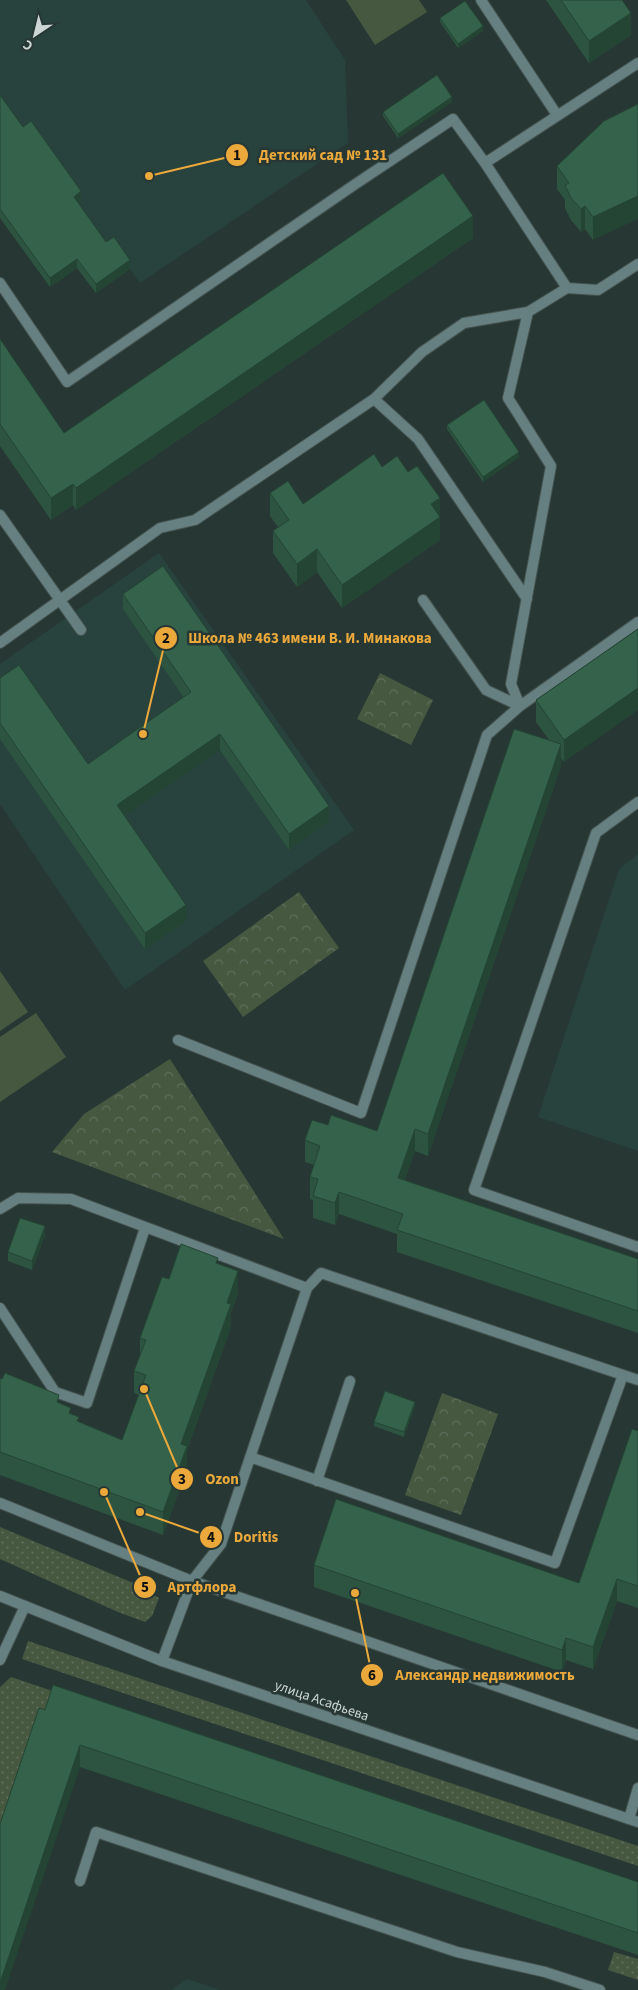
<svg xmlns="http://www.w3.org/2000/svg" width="638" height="1990" font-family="'Source Sans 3',sans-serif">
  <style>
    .built { fill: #28423d }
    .grass { fill: url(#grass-dots) }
    .park { fill: url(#park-crowns) }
    .garden { fill: #475841 }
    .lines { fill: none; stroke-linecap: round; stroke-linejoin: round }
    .service-casing { stroke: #455451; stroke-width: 12 }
    .tertiary-casing { stroke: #455451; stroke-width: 12 }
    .service { stroke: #667f80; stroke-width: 10 }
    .tertiary { stroke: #667f80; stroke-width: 10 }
    .wall { fill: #2d5440 }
    .shaded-wall { fill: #244534 }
    .building { fill: #34624a; stroke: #244534 }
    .labels { text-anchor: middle; stroke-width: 5; stroke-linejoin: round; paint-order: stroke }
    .street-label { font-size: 14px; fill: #ccd6d4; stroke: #273834 }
    .leader { fill: none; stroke: #eca93b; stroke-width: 2 }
    .callout-dot { fill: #eca93b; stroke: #273834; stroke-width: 2 }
    .mark-label { font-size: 15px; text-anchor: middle; font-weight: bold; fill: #111 }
    .callout-label { font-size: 15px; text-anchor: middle; font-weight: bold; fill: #eca93b; stroke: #273834; stroke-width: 5; stroke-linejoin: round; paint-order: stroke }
  </style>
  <defs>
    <pattern id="grass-dots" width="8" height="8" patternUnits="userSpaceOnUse" patternTransform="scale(1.25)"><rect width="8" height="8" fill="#475841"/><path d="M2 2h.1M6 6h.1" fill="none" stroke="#606f5c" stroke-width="1.8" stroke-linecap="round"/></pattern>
    <pattern id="park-crowns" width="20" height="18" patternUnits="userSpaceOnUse" patternTransform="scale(1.25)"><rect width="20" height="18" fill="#475841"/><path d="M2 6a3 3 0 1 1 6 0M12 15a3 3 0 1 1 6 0" fill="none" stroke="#606f5c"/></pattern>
  </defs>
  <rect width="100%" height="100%" fill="#273834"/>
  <path class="built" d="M0,0h306l39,60 3,83 -208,140 -10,-14 -34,24 -19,-25 -27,19 -37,-51 -13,-22z
    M159,553l195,277 -229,160 -125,-186v-140z
    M638,854v297l-100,-34 81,-248z
    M187,1979l33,11h-49z"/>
  <path class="grass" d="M0,1527l133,56 26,15 -7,18 -7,6 -27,-10 -118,-53z
    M28,1641l610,205v20l-616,-207z
    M11,1677l627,211 -585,-184 -53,130v-147z
    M614,1952l24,7v21l-30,-10z"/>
  <path class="park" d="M380,673l53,27 -22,45 -54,-26z
    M299,892l40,56 -96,69 -40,-56z
    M170,1059l114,180 -232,-87 32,-38z
    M442,1393l56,21 -37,101 -56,-20z"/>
  <path class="garden" d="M346,0h73l8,12 -52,33z
    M0,971l28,41 -28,19z
    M36,1013l30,44 -66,45v-65z"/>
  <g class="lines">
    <defs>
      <path id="service" d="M481,0l76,115
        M485,163l153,-100
        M0,283l67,99 287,-197 99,-66 32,44 82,125 31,2 40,-26
        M374,399l44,40 109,160
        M0,515l81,115
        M423,600l63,90 34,16
        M0,643l160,-115 35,-8 179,-121 48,-47 42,-29 64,-11
        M520,706l-9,-22 40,-218 -43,-68 20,-86 39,-24
        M638,802l-42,31 -122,357 164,57
        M178,1040l183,73 126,-378 33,-29 118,-84
        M0,1209l18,-11 53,1 236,89
        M0,1308l55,84 32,11 58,-175
        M250,1457l305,106 68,-188
        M317,1481l33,-100
        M0,1503l192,78 446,154
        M0,1660l25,-54
        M162,1661l30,-80 29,-37 86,-256 14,-15 317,107
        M629,1819l9,-31
        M80,1881l16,-49 361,120 88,20 55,18"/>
      <path id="tertiary" d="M0,1596l162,65 476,161"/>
    </defs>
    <use href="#service" class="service-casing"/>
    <use href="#tertiary" class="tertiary-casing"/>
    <use href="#service" class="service"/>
    <use href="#tertiary" class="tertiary"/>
  </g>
  <path class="wall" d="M546,0h76l9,35 -42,28z
    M440,18l43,13 -25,17 -18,-26z
    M0,95l23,32 58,73 -3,3 28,39 24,27 -34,24 -19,-25 -27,19 -50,-69z
    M452,102l-54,36 -15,-22v-4z
    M638,104l-45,136 -8,-11 -4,3 -10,-12 -6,-12v-8l-8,-11v-23z
    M473,238l-397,272 -3,-5 -22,15 -51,-74v-107l64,94z
    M447,425l72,32 -36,25 -36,-53z
    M382,467l58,31v42l-98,68 -25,-36 -20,15 -24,-34v-22l5,-4 -8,-11v-23l33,11z
    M123,594l206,227 -40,29 -69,-100 -96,66 62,105 -41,28 -145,-210v-61l88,86 96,-66 -61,-89z
    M638,629l-74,133 -3,-4v8l-133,390 -13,-5 -11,30 234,78v74l-241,-81v-18l-58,-20 -4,11 -22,-7v-18l-3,-1v-22l4,-12 -9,-3v-22l23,-15 49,6 172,-391 -13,-18v-22z
    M45,1235l-13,35 -24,-9v-9z
    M218,1264l20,30 -7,18v15l-44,123v19l-24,66 -163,-60v-97l59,25 20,19 43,18 17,-45 -5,-2v-22l6,-14v-19l29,-59z
    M415,1406l-11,31 -30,-11v-4z
    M638,1431v177l-21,-7 -24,68 -27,-9 -4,12 -248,-85v-22l265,18z
    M39,1708l599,174v73l-558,-188z"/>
  <path class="shaded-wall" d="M631,13v22l-42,28v-22z
    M483,26v5l-25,17v-4z
    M452,97v5l-54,36v-4z
    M81,191v9l-7,6v-9z
    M638,196v23l-45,21v-23z
    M585,206v23l-4,3v-23z
    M473,216v22l-397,272v-22z
    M77,259v9l-27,19v-9z
    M130,260v9l-34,24v-9z
    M519,452v5l-36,25v-5z
    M73,484v21l-22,15v-22z
    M440,498v42l-98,68v-23l89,-81z
    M317,549v23l-20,15v-23z
    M638,688v22l-74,52v-22z
    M220,734v16l-103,71v-16z
    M561,744v22l-133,390v-22z
    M329,806v15l-40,29v-16z
    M186,905v16l-41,28v-16z
    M415,1129v22l-17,49v-22z
    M339,1192v22l-4,11v-22z
    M45,1226v9l-13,35v-9z
    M238,1271v23l-7,18v15l-44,123v19l-24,66v-23l18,-68 46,-141z
    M415,1402v4l-11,31v-5z
    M617,1579v22l-24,68v-22z
    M566,1638v22l-4,12v-22z
    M80,1745v22l-75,223h-5v-7z"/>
  <path class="building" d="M561,0h61l9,13 -42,28z
    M465,1l18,25 -25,18 -18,-26z
    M437,75l15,22 -54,37 -15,-22z
    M0,95l23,32 8,-6 50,70 -7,6 32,45 8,-5 16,23 -34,24 -19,-25 -27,19 -50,-69z
    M638,104v92l-45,21 -8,-11 -4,3 -10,-11 -6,-13 4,-2 -12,-17 47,-45z
    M443,173l30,43 -397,272 -3,-4 -22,14 -51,-74v-85l64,94z
    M484,400l35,52 -36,25 -36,-52z
    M374,454l8,13 15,-11 11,16 9,-6 23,32 -9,6 9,13 -98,68 -25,-36 -20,15 -24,-33 16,-11 -19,-27 18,-12 15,23z
    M163,566l166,240 -40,28 -69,-100 -103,71 69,100 -41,28 -145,-210v-45l19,-13 69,99 51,-36 52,-36 -68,-98z
    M638,629v59l-74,52 -28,-40z
    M514,729l47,15 -133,390 -13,-5 -17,49 240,81v52l-241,-81 6,-16 -64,-22 -4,11 -22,-7 5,-17 -8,-2 10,-31 -15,-6 7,-20 16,5 3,-10 46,16z
    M20,1218l25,8 -13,35 -24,-9z
    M181,1244l37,14 -2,5 22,8 -11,32 4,1 -50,140 6,2 -24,66 -163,-60v-74l2,1 3,-6 54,22 -2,7 14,6 -2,5 10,4 -2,4 45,19 24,-65 -12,-4 12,-31 -6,-2 22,-61 7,2z
    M385,1391l30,11 -11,30 -30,-10z
    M632,1429l6,2v155l-21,-7 -24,68 -27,-9 -4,12 -248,-85 22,-66 243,84z
    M53,1685l585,197v51l-558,-188 -80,238v-159l39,-116 6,2z"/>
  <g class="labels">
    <g class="street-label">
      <text transform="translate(322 1700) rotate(19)" y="5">улица Асафьева</text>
    </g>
  </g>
  <path class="leader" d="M149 176L237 155M143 734L166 638M144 1389L182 1479M140 1512L211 1537M104 1492L145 1587M355 1593L372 1675"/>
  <g class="callout-dot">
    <circle cx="149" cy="176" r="5"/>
    <circle cx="143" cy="734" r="5"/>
    <circle cx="144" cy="1389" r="5"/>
    <circle cx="140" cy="1512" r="5"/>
    <circle cx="104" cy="1492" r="5"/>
    <circle cx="355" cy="1593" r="5"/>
    <circle cx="237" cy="155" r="12"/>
    <circle cx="166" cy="638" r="12"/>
    <circle cx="182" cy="1479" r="12"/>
    <circle cx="211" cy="1537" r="12"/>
    <circle cx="145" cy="1587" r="12"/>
    <circle cx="372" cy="1675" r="12"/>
  </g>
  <g class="mark-label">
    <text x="237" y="160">1</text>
    <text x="166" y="643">2</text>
    <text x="182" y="1484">3</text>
    <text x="211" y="1542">4</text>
    <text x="145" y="1592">5</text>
    <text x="372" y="1680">6</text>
  </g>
  <g class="callout-label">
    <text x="323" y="160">Детский сад № 131</text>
    <text x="310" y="643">Школа № 463 имени В. И. Минакова</text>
    <text x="222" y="1484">Ozon</text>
    <text x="256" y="1542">Doritis</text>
    <text x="202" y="1592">Артфлора</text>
    <text x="485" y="1680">Александр недвижимость</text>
  </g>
  <g transform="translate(35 35) rotate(215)" stroke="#273834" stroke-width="4" paint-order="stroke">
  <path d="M0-4L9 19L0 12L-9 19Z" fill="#ccd6d4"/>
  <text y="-8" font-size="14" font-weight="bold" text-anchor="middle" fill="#ccd6d4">С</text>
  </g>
</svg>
